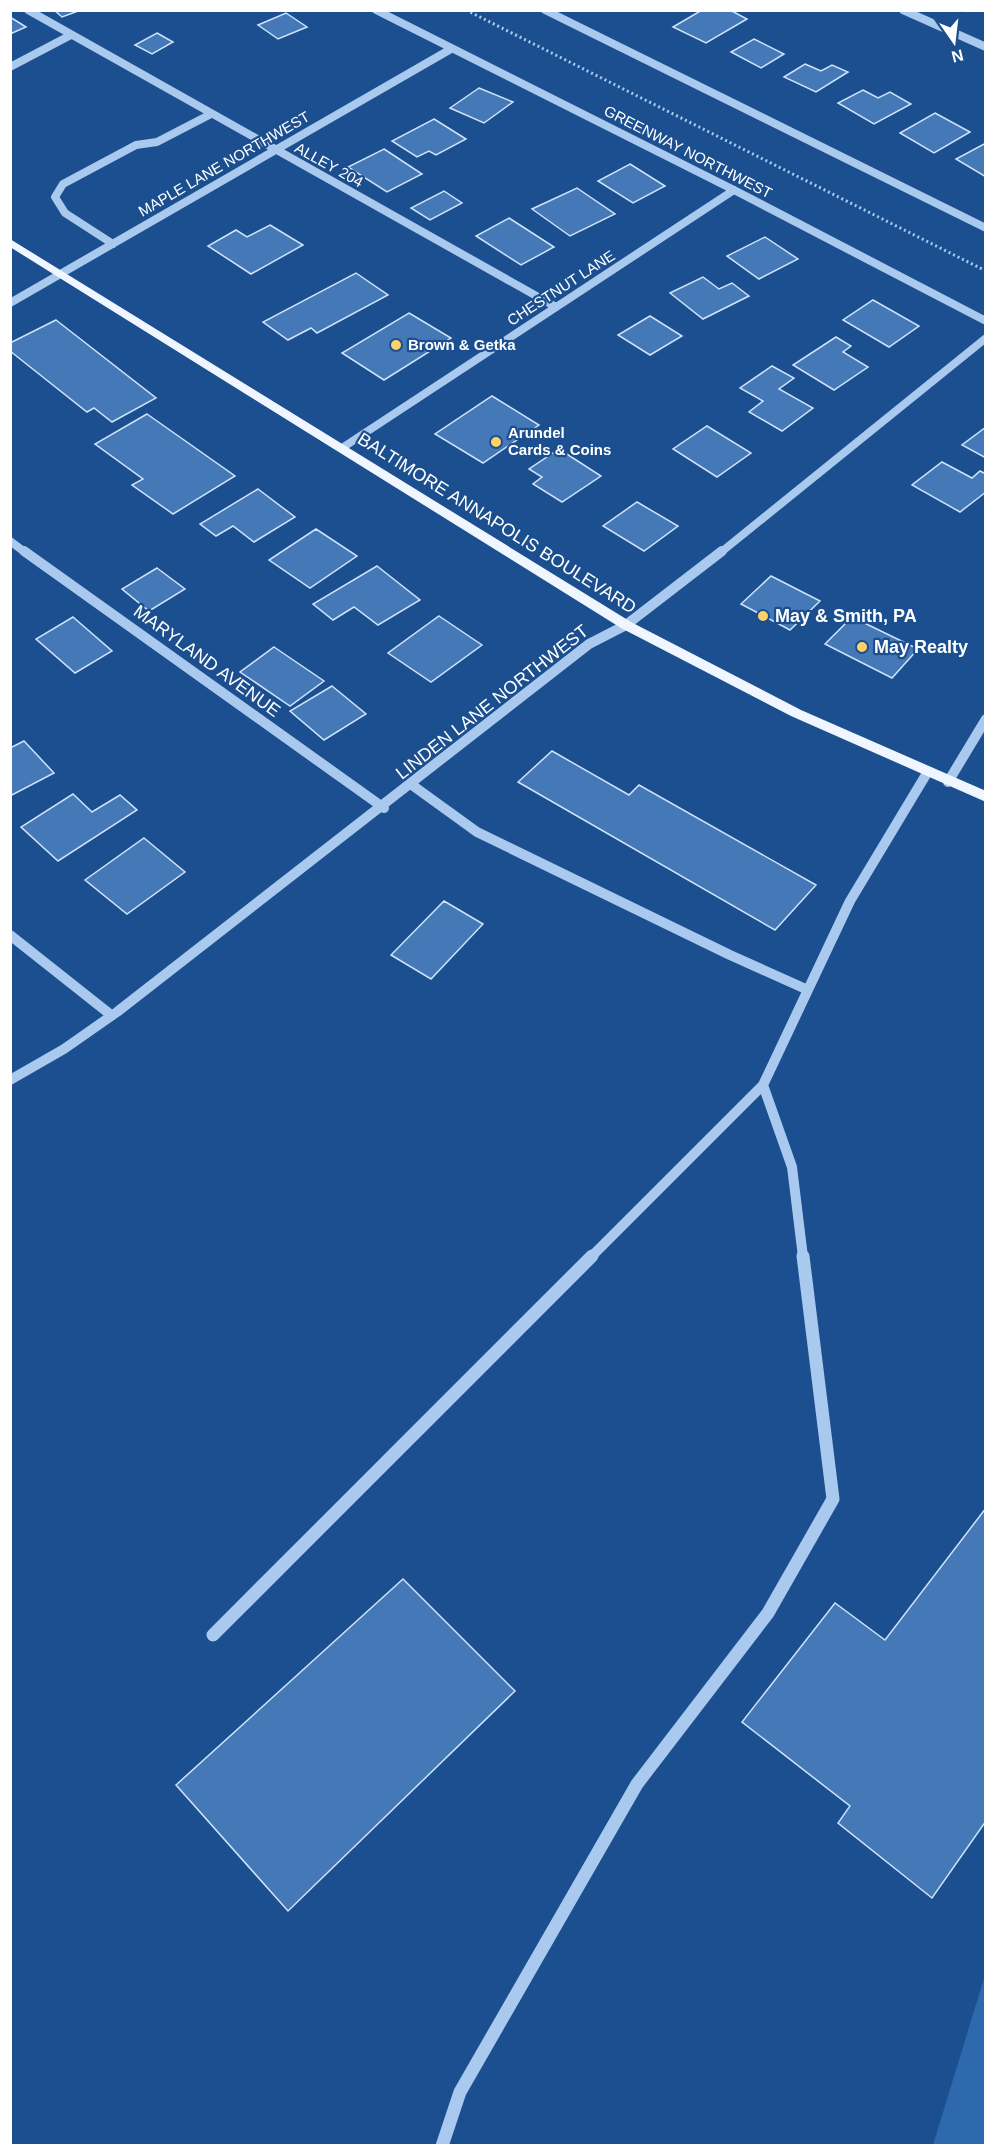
<svg xmlns="http://www.w3.org/2000/svg" width="996" height="2156" font-family="Arial,sans-serif">
  <style>
    .green { fill: #2e69ad }
    .building { fill: #4478b7; stroke: #cfe3fa; stroke-width: 1.5 }
    .lines { fill: none; stroke-linecap: round; stroke-linejoin: round }
    .path { stroke: #a9c9ee; stroke-width: 3; stroke-dasharray: 2 3; stroke-linecap: butt }
    .minor-far2 { stroke: #a9c9ee; stroke-width: 8 }
    .minor-far1 { stroke: #a9c9ee; stroke-width: 10 }
    .minor { stroke: #a9c9ee; stroke-width: 13 }
    .major { fill: #f0f6ff; fill-rule: evenodd }
    .poi-dot { fill: #ffd166; stroke: #1b4f8f; stroke-width: 2 }
    .labels { text-anchor: middle; stroke-width: 4.5; stroke-linejoin: round; paint-order: stroke }
    .far-street-label { font-size: 15px; fill: #fff; stroke: #1b4f8f }
    .far-poi-label { font-size: 15px; font-weight: bold; fill: #fff; stroke: #1b4f8f; text-anchor: start }
    .street-label { font-size: 18px; fill: #fff; stroke: #1b4f8f }
    .poi-label { font-size: 18px; font-weight: bold; fill: #fff; stroke: #1b4f8f; text-anchor: start }
  </style>
  <rect width="100%" height="100%" fill="#1b4f8f"/>
  <path class="green" d="M985,1975v170h-52z"/>
  <path class="building" d="M54,10h27l-19,7z
    M702,10h28l17,9 -41,24 -33,-16z
    M286,13l21,14 -29,12 -20,-14z
    M10,17l16,10 -16,7z
    M157,33l16,9 -21,12 -17,-9z
    M754,39l30,15 -23,14 -30,-16z
    M805,64l16,7 11,-6 16,7 -32,20 -32,-15z
    M479,88l34,14 -29,21 -34,-15z
    M863,90l15,8 12,-6 21,12 -37,20 -36,-21z
    M935,113l35,19 -36,21 -34,-20z
    M434,119l32,20 -30,16 -7,-4 -12,6 -25,-16z
    M986,143v34l-30,-18z
    M384,149l38,25 -35,18 -39,-25z
    M630,164l35,22 -32,17 -35,-22z
    M577,188l38,26 -45,22 -38,-27z
    M444,191l18,12 -32,17 -19,-12z
    M509,218l45,29 -33,18 -45,-29z
    M270,225l33,20 -52,29 -43,-28 28,-16 11,7z
    M765,237l33,22 -39,20 -32,-23z
    M356,273l32,22 -71,38 -6,-5 -23,12 -25,-18z
    M703,277l16,12 13,-6 17,13 -46,23 -33,-26z
    M873,300l46,26 -30,21 -46,-27z
    M409,313l42,25 -67,42 -42,-27z
    M650,316l32,20 -32,19 -32,-20z
    M56,320l100,78 -44,24 -18,-14 -7,4 -77,-61v-8z
    M836,337l15,9 -8,6 25,15 -34,23 -41,-25z
    M772,366l22,12 -15,11 34,19 -31,23 -33,-19 14,-11 -23,-13z
    M492,396l47,29 -56,38 -48,-29z
    M147,414l88,62 -62,38 -41,-29 11,-6 -48,-35z
    M707,426l44,27 -34,24 -44,-28z
    M986,427v31l-24,-13z
    M559,449l42,27 -39,26 -29,-18 9,-7 -13,-8z
    M942,462l30,16 8,-7 6,3v18l-26,20 -48,-27z
    M258,489l37,28 -41,25 -21,-16 -17,10 -16,-12z
    M637,502l41,24 -34,25 -41,-25z
    M316,529l41,27 -47,32 -41,-28z
    M377,566l43,34 -42,25 -24,-18 -21,13 -20,-16z
    M157,568l28,21 -36,22 -27,-22z
    M771,576l49,25 -30,29 -49,-26z
    M439,616l43,29 -51,37 -43,-29z
    M73,617l39,34 -37,22 -39,-34z
    M852,617l66,32 -26,29 -67,-34z
    M274,647l50,34 -34,25 -50,-34z
    M332,686l34,28 -42,26 -34,-29z
    M24,741l30,32 -44,23v-48z
    M552,751l77,44 10,-10 177,100 -41,45 -257,-148z
    M73,794l19,18 28,-17 17,15 -79,51 -37,-34z
    M144,838l41,34 -58,42 -42,-34z
    M444,901l39,23 -52,55 -40,-24z
    M986,1508v313l-54,77 -94,-75 12,-17 -108,-84 93,-119 50,37z
    M403,1579l112,112 -227,220 -112,-126z"/>
  <g class="lines">
    <path class="path" d="M466,10l520,261"/>
    <path class="minor-far2" d="M28,10l528,297
      M376,10l358,180 252,131
      M545,10l441,218
      M903,10l83,37
      M10,67l61,-32
      M113,244l-48,-31 -10,-16 8,-13 73,-39 21,-3 54,-28
      M10,303l441,-254
      M342,448l392,-258
      M10,541l16,12
      M720,553l266,-215"/>
    <path class="minor-far1" d="M24,551l360,257
      M948,782l38,-63
      M412,785l65,47 253,123 78,35
      M10,935l101,80
      M10,1080l54,-31 53,-37 472,-368 37,-19 96,-74
      M763,1085l29,82 11,90
      M591,1257l172,-172 87,-184 77,-128"/>
    <path class="minor" d="M213,1635l379,-379
      M442,2146l18,-54 177,-308 131,-171 65,-114 -30,-243"/>
    <path class="major" d="M10,239l621,383 170,88 185,81v11l-195,-86 -170,-88 -611,-381z"/>
  </g>
  <g class="poi-dot">
    <circle cx="396" cy="345" r="6"/>
    <circle cx="496" cy="442" r="6"/>
    <circle cx="763" cy="616" r="6"/>
    <circle cx="862" cy="647" r="6"/>
  </g>
  <g class="labels">
    <g class="far-street-label">
      <text transform="translate(688 152) rotate(27)" y="5">GREENWAY NORTHWEST</text>
      <text transform="translate(224 164) rotate(-30)" y="5">MAPLE LANE NORTHWEST</text>
      <text transform="translate(329 165) rotate(29)" y="5">ALLEY 204</text>
      <text transform="translate(561 288) rotate(-33)" y="5">CHESTNUT LANE</text>
    </g>
    <g class="far-poi-label">
      <text x="408" y="350">Brown &amp; Getka</text>
      <text x="508" y="438">Arundel<tspan x="508" dy="17">Cards &amp; Coins</tspan></text>
    </g>
    <g class="street-label">
      <text transform="translate(497 523) rotate(32)" y="6">BALTIMORE ANNAPOLIS BOULEVARD</text>
      <text transform="translate(207 661) rotate(36)" y="6">MARYLAND AVENUE</text>
      <text transform="translate(492 702) rotate(-38)" y="6">LINDEN LANE NORTHWEST</text>
    </g>
    <g class="poi-label">
      <text x="775" y="622">May &amp; Smith, PA</text>
      <text x="874" y="653">May Realty</text>
    </g>
  </g>
  <rect width="996" height="2156" fill="none" stroke="#ffffff" stroke-width="24"/>
  <g transform="translate(954 42) rotate(166)" stroke="#1b4f8f" stroke-width="4.5" paint-order="stroke">
  <path d="M0-4.5L10 22L0 15L-10 22Z" fill="#ffffff"/>
  <text y="-9" font-size="16" font-weight="bold" text-anchor="middle" fill="#ffffff">N</text>
  </g>
</svg>
